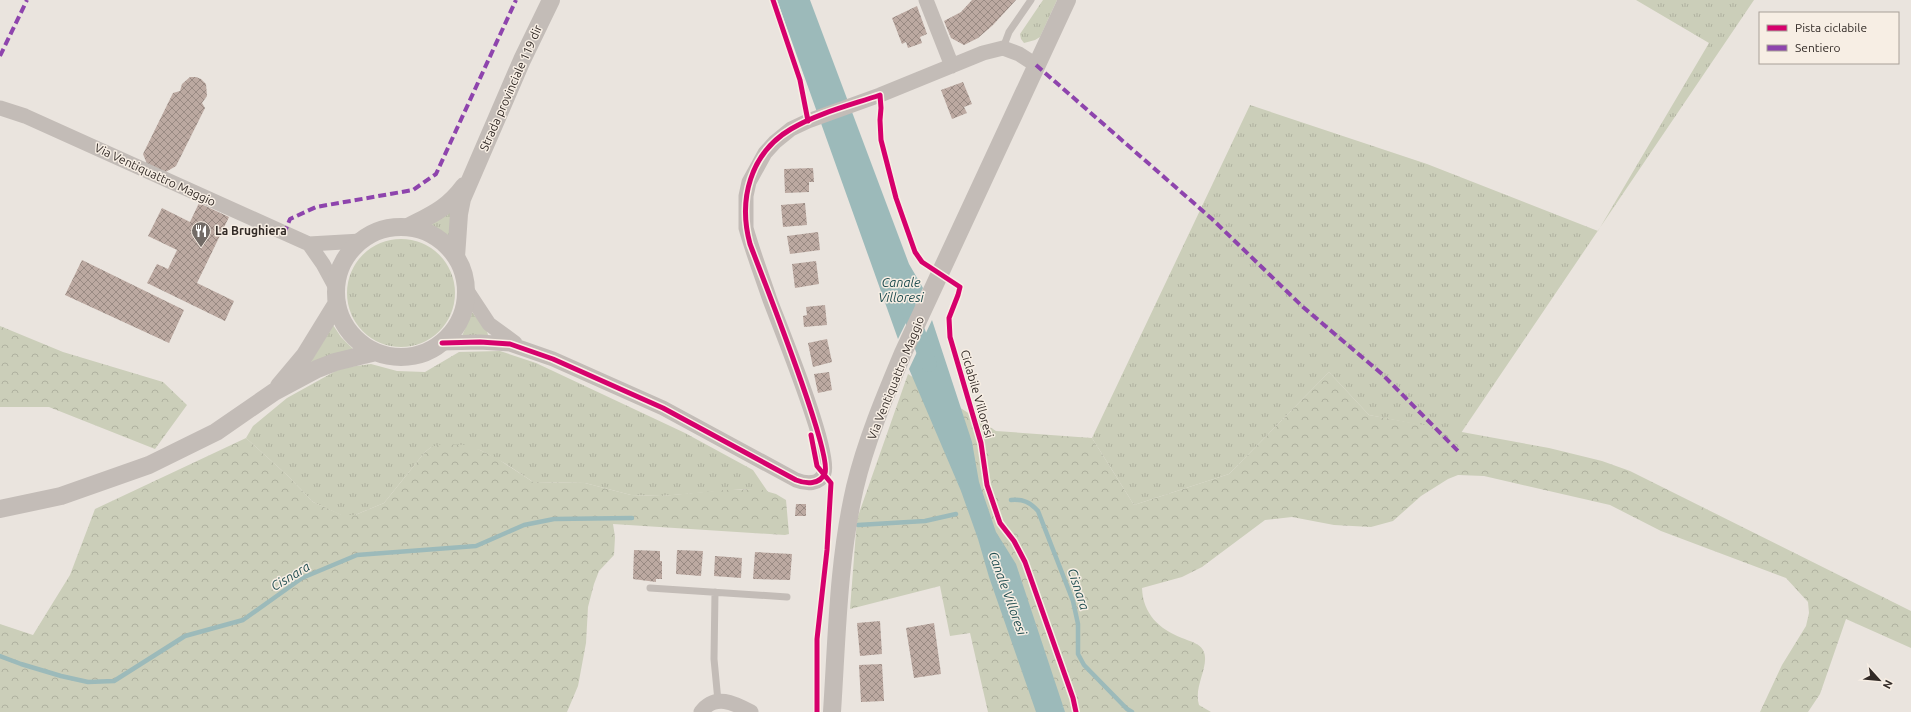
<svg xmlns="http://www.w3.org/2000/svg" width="1911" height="712" font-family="Ubuntu,sans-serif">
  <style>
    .grass { fill: url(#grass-tufts) }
    .forest { fill: url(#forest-crowns) }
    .water { fill: #9cbaba }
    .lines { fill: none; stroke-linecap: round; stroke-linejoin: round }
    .stream { stroke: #9cbaba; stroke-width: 4.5 }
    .canal { stroke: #9cbaba; stroke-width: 16 }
    .building { fill: url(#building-cross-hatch) }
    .service { stroke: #c3bcb7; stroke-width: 7 }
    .minor { stroke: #c3bcb7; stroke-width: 15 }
    .tertiary { stroke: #c3bcb7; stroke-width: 18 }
    .quiet { stroke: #8e44ad; stroke-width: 4; stroke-dasharray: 8 4; stroke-linecap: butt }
    .cycleway-casing { stroke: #f7eee4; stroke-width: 8 }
    .cycleway { stroke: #d6006c; stroke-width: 5 }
    .labels { text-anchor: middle; stroke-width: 3; stroke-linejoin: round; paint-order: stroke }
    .street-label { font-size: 12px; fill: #322a26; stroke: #f7eee4 }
    .poi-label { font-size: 12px; font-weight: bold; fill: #322a26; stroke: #f7eee4; text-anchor: start }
    .water-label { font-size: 13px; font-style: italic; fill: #1f4d50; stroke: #f7eee4 }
  </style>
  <defs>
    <pattern id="grass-tufts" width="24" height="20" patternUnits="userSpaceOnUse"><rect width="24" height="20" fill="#cbceb9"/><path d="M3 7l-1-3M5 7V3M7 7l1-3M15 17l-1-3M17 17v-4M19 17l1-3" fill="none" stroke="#afb19f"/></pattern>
    <pattern id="forest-crowns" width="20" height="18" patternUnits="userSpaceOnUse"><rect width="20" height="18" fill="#cbceb9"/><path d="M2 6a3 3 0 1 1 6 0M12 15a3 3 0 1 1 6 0" fill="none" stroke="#afb19f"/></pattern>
    <pattern id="building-cross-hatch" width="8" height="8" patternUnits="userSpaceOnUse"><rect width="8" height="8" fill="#bca9a1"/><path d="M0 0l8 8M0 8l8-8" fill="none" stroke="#998a83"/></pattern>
  </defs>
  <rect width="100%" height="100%" fill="#eae4de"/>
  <path class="grass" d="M1043,0h14l-17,37 -5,3 -11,3 -3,-4 -1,-5z
    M1636,0h118l-293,433 -92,-18 -40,-43 -100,102 -95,31 -42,-67 158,-333 177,59 171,67 111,-188z
    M453,203l-2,36 -22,-14z
    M347 293a54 54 0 1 1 108 0a54 54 0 1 1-108 0Z
    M472,312l15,19 1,4 -26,1z
    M333,325l8,12 12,12 -43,14z
    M500,351l36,12 149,70 68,37 15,22 -23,-3 -84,7 -30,-1 -46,-12 -52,-1 -27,-18 -26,-14 -49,-3 -6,5 -41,51 -29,12h-14l-28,-13 -26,-27 -41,-37 7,-12 34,-28 54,-30 30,-4 26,7 28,1 34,-20z"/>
  <path class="forest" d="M0,326l63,26 100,30 24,23 -32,44 -106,-42h-49z
    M1329,372l40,43 180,33 53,13 28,10 281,140v37l-65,-29 -26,75 -12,18h-48l22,-47 24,-39 3,-13 -1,-11 -22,-24 -125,-47 -51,-26 -126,-29 -26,-1 -10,4 -27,17 -28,25 -22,6 -37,-2 -42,-8 -27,3 -63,47 -20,10 -40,11c1,26 17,41 40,50 7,3 17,5 21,12 8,15 -10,36 -4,55l12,7h-223l-18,-79 -20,3 -10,-50 -90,23 7,-90 51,-145 88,57 96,7 42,67 95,-31z
    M246,438l41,37 26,27 29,13h13l29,-12 41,-51 6,-5 12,-3 21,1 16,5 18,9 35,23 52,1 46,12 30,1 64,-6 34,-1 17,5 10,6 3,34 -4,1 -172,-11 2,13 -1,18 -15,16 -5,13 -6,23 -2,36 -8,43 -11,26h-567v-88l33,11 37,-60 25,-66z"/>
  <path class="water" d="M777,0h33l99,264 14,24 -25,51z
    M932,320l40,122 7,40 17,50 20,32 49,148h-29l-47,-135 -11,-38 -17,-48 -52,-122z"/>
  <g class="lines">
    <path class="stream" d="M1011,500c12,-1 19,2 27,11l35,90 5,23v30l6,11 43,44 5,3
      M858,525l67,-4 31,-7
      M0,656l21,8 40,12 27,6 26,-1 71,-45 58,-16 59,-42 55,-23 119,-9 48,-21 30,-6 78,-1"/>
    <path class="canal" d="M903,293l26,71"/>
  </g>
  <path class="building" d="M972,0h44l-23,25 -15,13 -14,7 -13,-7 -7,-17 17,-9z
    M917,6l10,28 -7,3 2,6 -14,5 -2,-6 -4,2 -10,-26z
    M190,77h6l5,2 5,5 1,12 -5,7 3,5 -29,58 -12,7 -17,-9 -4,-10 30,-61 7,-2 2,-7z
    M963,82l9,22 -8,3 3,6 -15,6 -11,-29z
    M813,168l1,14h-5v10l-24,1 -1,-24z
    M199,203l30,14 -32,66 37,18 -9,20 -78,-38 10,-19 11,5 9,-19 -29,-14 14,-28 28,14z
    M805,203l2,22 -24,2 -2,-22z
    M818,232l2,18 -30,4 -3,-18z
    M82,260l102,50 -15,33 -104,-48z
    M816,261l3,23 -24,4 -3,-24z
    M825,305l2,20 -23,2 -1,-11 4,-1 -1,-8z
    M827,339l5,23 -19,5 -5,-24z
    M829,372l3,18 -14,3 -4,-19z
    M796,504h10v12h-11z
    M634,550l26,1v10h2v18h-6v3l-23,-3z
    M677,550l26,1 -2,25 -25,-2z
    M755,552l37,2 -2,26 -37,-1z
    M715,556l27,2 -1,20 -27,-2z
    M880,621l2,33 -22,2 -3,-33z
    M934,623l7,51 -27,4 -8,-50z
    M882,664l2,37 -23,1 -2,-37z"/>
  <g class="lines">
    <path class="service" d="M1003,48l6,-16 22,-32
      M650,588l137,9
      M715,592l-1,67 4,42"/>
    <path class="minor" d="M926,0l26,66
      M0,108l25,8 284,128 52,-3
      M309,244l14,20 13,24
      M466,289l23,35 26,19
      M442,343l38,-1 30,2 43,15 110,49 133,72c10,4 24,5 28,-7 8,-20 -44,-146 -54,-173 -8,-24 -17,-47 -24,-72v-32l3,-14 16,-29 10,-11 16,-13 17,-8 72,-26 103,-42 20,-5 16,6 17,11
      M701,712c14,-19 33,-9 50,0"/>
    <path class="tertiary" d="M408,227c23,-12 39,-18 56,-41
      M336 292a65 65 0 1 1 130 0a65 65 0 1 1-130 0Z
      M456,257l3,-43 3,-15 60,-139 29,-60
      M279,386l26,-31 32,-52
      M0,509l61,-13 88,-31 67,-33 58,-40 43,-23 18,-7 41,-10
      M832,712c5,-76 6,-151 23,-225 11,-46 30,-91 48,-134l164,-353"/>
    <path class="quiet" d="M0,56l27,-56
      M1036,65l176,154 91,88 79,67 76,77
      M284,234l6,-15 26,-12 97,-17 23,-16 80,-174"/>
    <defs>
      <path id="cycleway" d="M773,0l27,80 8,41
        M442,343l38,-1 30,2 43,15 110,49 133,72c10,4 24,5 29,-7 7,-21 -63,-197 -75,-229 -12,-44 0,-91 41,-115 27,-16 60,-24 89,-34l1,13 -1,12 1,20 15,58 19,54 7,10 38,25 -2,8 -9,23 1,19 31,106 6,42 13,38 14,18 11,21 48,136 3,14
        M811,435l6,31 14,17 -4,67 -10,89v73"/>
    </defs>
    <use href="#cycleway" class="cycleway-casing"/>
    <use href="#cycleway" class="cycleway"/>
  </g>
  <defs>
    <symbol id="restaurant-pin" viewBox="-11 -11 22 30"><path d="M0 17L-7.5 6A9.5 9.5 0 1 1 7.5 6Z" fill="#726b66" stroke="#f7eee4"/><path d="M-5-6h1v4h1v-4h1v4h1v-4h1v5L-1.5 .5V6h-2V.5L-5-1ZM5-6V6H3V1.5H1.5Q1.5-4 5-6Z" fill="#fff"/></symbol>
  </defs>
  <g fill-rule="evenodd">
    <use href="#restaurant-pin" x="190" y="220" width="22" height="30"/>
  </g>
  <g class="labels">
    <g class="street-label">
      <text transform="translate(511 88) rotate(-66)" y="4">Strada provinciale 119 dir</text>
      <text transform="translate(155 175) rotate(25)" y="4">Via Ventiquattro Maggio</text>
      <text transform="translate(896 378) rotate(-68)" y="4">Via Ventiquattro Maggio</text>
      <text transform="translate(977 394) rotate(74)" y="4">Ciclabile Villoresi</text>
    </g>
    <g class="poi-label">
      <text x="215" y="235">La Brughiera</text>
    </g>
    <g class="water-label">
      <text x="901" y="287">Canale<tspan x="901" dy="15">Villoresi</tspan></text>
      <text transform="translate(290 576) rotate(-31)" y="5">Cisnara</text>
      <text transform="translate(1079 589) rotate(72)" y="5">Cisnara</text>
      <text transform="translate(1008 593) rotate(70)" y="5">Canale Villoresi</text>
    </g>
  </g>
  <rect x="1759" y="12" width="140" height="52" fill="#f7eee4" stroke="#a8a098"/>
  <rect x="1767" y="25" width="20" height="6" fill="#d6006c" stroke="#a8a098"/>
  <text x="1795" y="32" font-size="12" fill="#322a26">Pista ciclabile</text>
  <rect x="1767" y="45" width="20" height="6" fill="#8e44ad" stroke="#a8a098"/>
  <text x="1795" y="52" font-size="12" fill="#322a26">Sentiero</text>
  <g transform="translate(1879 680) rotate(117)" stroke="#f7eee4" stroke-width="3" paint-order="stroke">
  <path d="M0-3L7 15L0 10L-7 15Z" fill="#322a26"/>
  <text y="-6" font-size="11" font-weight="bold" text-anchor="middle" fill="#322a26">N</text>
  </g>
</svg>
